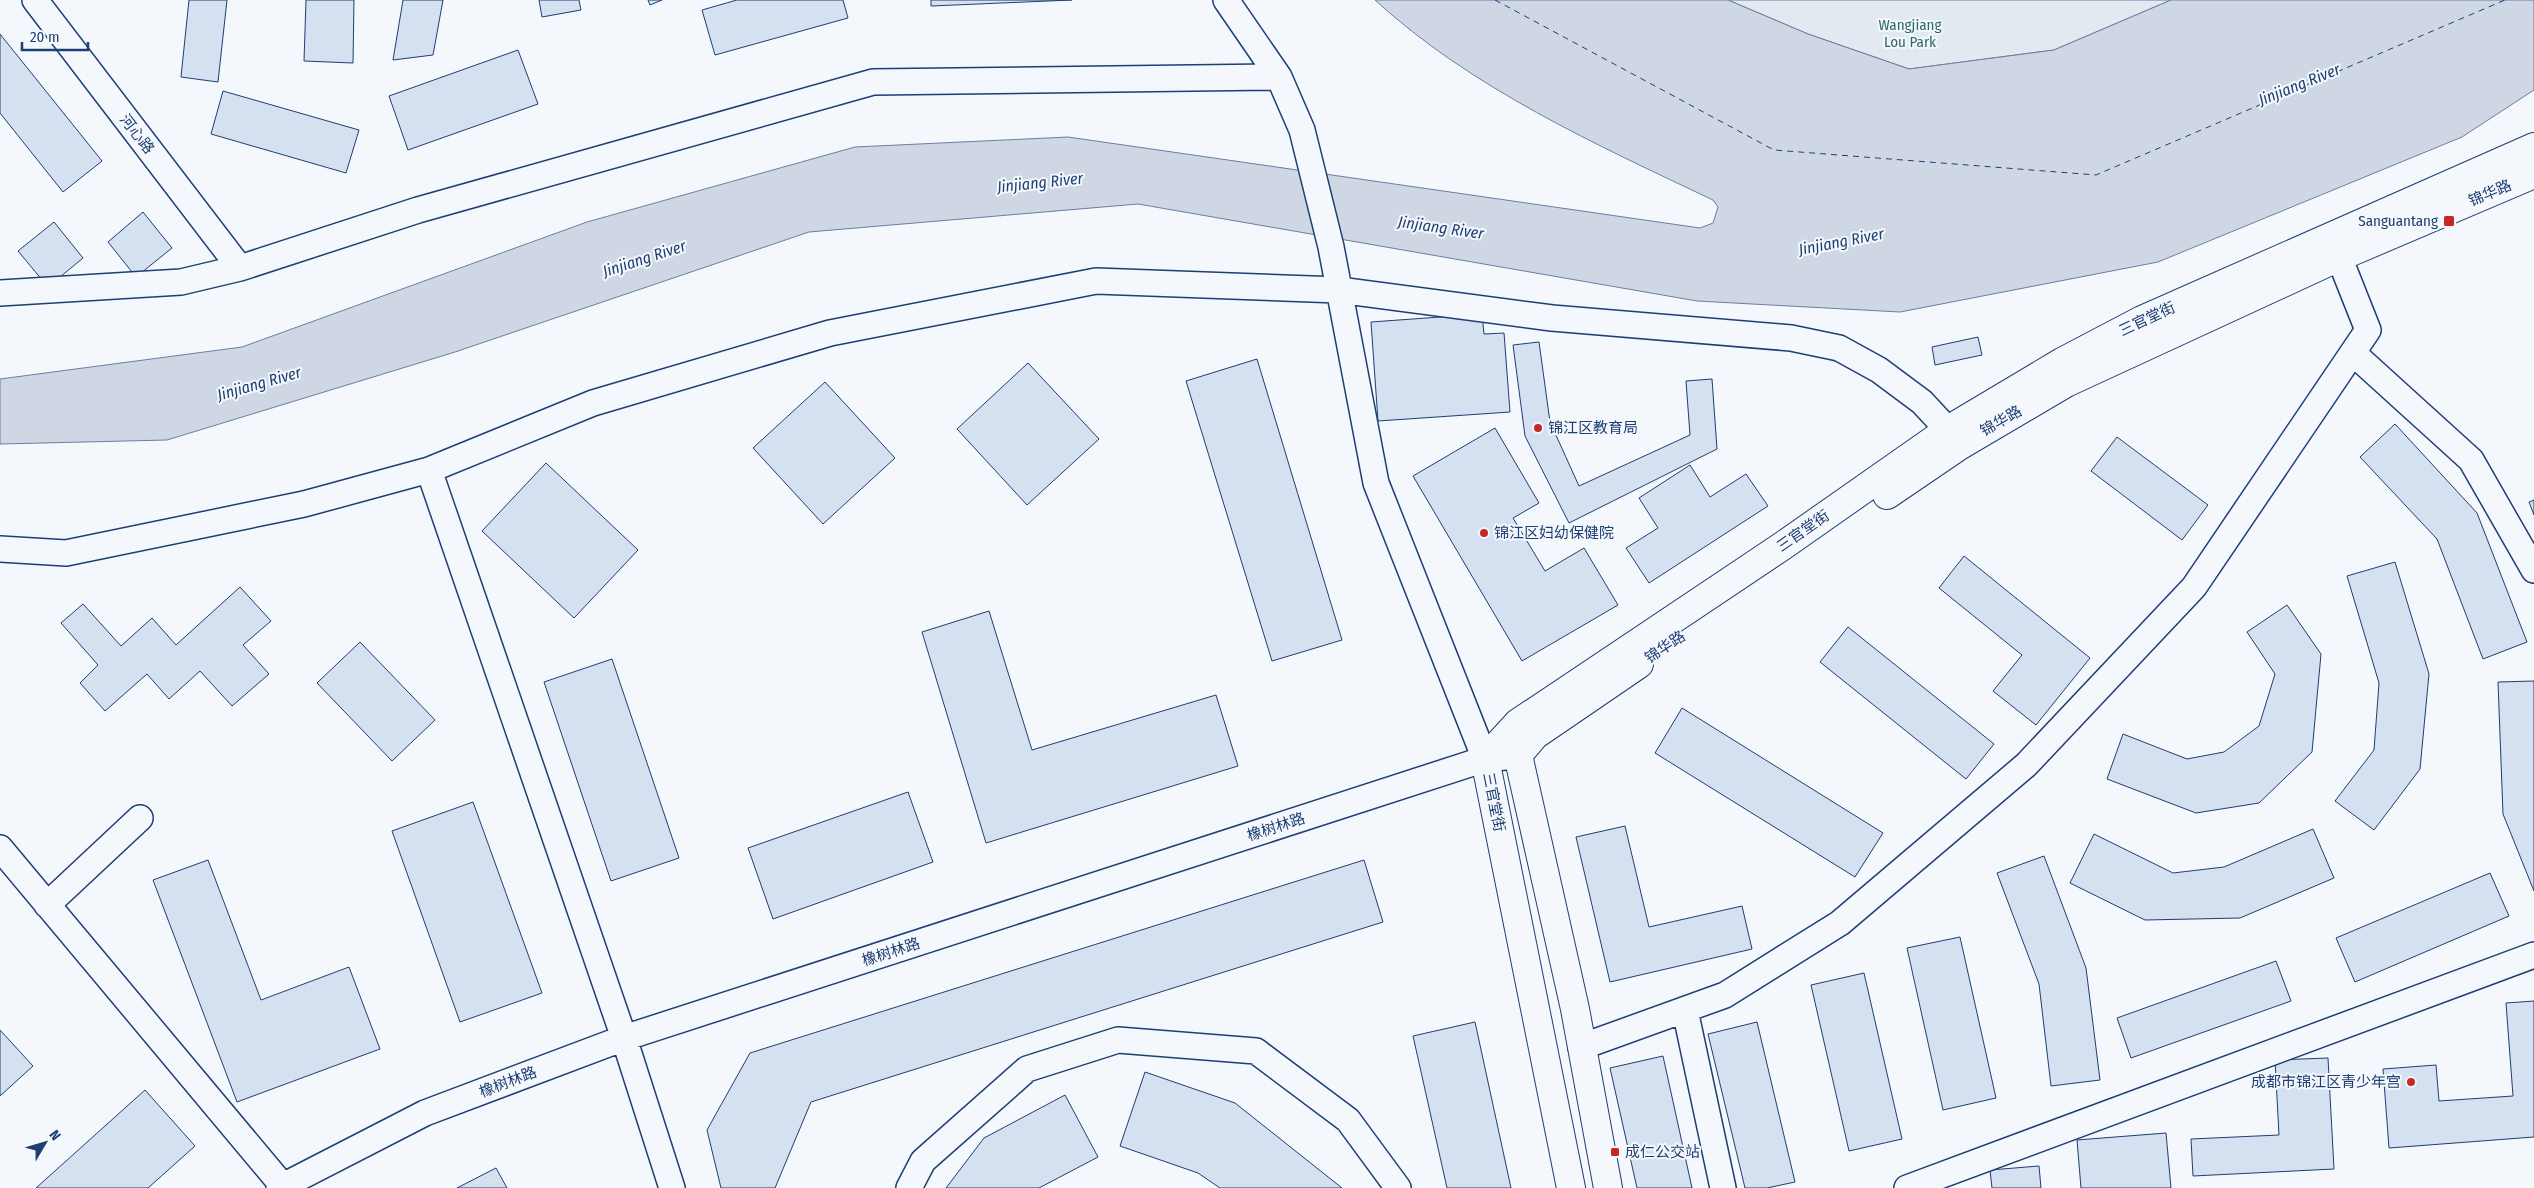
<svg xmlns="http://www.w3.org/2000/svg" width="2534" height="1188" font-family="'Fira Sans Condensed','Noto Sans SC',sans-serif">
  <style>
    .green { fill: #e3e9f0; stroke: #687fa3 }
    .water { fill: #cfd7e4; stroke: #687fa3 }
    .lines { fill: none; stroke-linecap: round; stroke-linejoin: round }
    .ferry { stroke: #1d3f73; stroke-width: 1; stroke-dasharray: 6 5; stroke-linecap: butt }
    .building { fill: #d5e0f0; stroke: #1d3f73 }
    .minor-casing { stroke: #1d3f73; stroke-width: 28 }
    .major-casing { stroke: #1d3f73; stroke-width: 30 }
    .minor { stroke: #f4f7fb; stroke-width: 25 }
    .major { stroke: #f4f7fb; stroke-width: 28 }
    .poi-dot { fill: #c62828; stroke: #f4f7fb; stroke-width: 2 }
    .labels { text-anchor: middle; stroke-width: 4; stroke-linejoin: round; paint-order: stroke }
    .park-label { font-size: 15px; fill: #2c6c60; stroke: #f4f7fb }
    .street-label { font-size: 15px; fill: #1d3f73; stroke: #f4f7fb }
    .poi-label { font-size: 15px; fill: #1d3f73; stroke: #f4f7fb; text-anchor: start }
    .water-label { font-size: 16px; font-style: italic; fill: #1d3f73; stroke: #f4f7fb }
  </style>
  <rect width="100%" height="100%" fill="#f4f7fb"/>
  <path class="green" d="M1728,0h443l-117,50 -145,19 -101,-35z"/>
  <path class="water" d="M1375,0h353l80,34 101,35 145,-19 117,-50h363v90l-72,47 -304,125 -258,50 -203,-11 -559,-97 -329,28 -354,120 -288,88 -167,4v-65l242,-32 345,-125 268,-75 213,-10 632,91 13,-5 5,-16 -5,-7c-116,-55 -242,-112 -338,-200z"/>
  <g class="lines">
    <path class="ferry" d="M1495,0l279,150 322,25 409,-175"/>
  </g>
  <path class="building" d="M189,0h38l-9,82 -37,-5z
    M306,0h48l-1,63 -49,-2z
    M403,0h40l-10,55 -40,5z
    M539,0h40l2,10 -39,7z
    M648,0h14l-12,5z
    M737,0h106l5,18 -133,37 -13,-45z
    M931,0h141l-141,6z
    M0,34l102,127 -39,31 -63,-79z
    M518,50l20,54 -130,46 -19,-54z
    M223,91l136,39 -13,43 -135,-39z
    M143,212l29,36 -36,29 -28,-35z
    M54,222l29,36 -35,29 -30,-36z
    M1482,314l2,20 20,-1 6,79 -132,9 -7,-99z
    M1978,337l4,18 -47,10 -3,-18z
    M1539,342l11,80 29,64 111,-51 -4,-54 26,-2 5,70 -148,74 -44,-87 -12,-91z
    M1257,359l85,281 -70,21 -86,-280z
    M1028,363l71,76 -72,66 -70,-76z
    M825,382l70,76 -72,66 -70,-76z
    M2395,424l82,89 50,129 -44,17 -46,-120 -77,-82z
    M1495,428l44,75 -26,15 32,53 39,-23 34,57 -96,56 -109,-185z
    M2117,437l91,68 -26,35 -91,-69z
    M546,463l92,87 -64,68 -92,-87z
    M1690,465l20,32 36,-23 22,32 -119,77 -23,-35 32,-20 -19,-30z
    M2534,500v15l-5,-13z
    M1964,556l126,102 -54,67 -43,-34 29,-36 -83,-67z
    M2395,562l34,112 -9,95 -46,61 -39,-29 39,-51 5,-67 -32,-107z
    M240,587l31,34 -28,24 26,29 -37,32 -32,-35 -31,28 -22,-25 -42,37 -25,-28 18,-18 -37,-42 22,-19 38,42 31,-28 24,27z
    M2287,605l34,49 -9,98 -53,51 -63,10 -89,-34 16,-45 64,25 37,-7 35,-26 16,-52 -28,-42z
    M989,611l43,139 184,-55 22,71 -252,77 -64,-211z
    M1848,627l146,117 -28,35 -146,-117z
    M360,642l75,78 -43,41 -75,-78z
    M612,659l67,199 -68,23 -67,-199z
    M2534,681v210l-31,-77 -5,-132z
    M1682,708l201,125 -28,44 -200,-124z
    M908,792l25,70 -160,57 -25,-71z
    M473,802l69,191 -82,29 -68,-191z
    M1625,826l24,101 93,-21 10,43 -142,33 -34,-145z
    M2313,829l21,49 -94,40 -95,2 -75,-37 24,-49 79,39 51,-6z
    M2044,856l42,112 14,112 -49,6 -12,-102 -42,-111z
    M208,860l53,140 88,-33 31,82 -143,53 -84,-222z
    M1364,860l19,62 -572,180 -36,86h-54l-14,-58 43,-77z
    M2490,873l19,43 -154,66 -19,-44z
    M1960,937l36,161 -53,12 -36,-162z
    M2276,961l15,40 -160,57 -14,-40z
    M1864,973l38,166 -53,12 -38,-166z
    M2534,1001v136l-145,11 -6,-79 53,-4 3,36 74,-5 -7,-93z
    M1475,1022l36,166h-64l-34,-152z
    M1757,1022l38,160 -28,6h-22l-37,-154z
    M0,1030l33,36 -33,30z
    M1663,1056l29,132h-55l-27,-120z
    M2328,1058l6,111 -141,7 -2,-37 88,-4 -4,-75z
    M1145,1072l90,31 107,85h-122l-22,-15 -78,-27z
    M145,1090l50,56 -47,42h-112z
    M1065,1095l33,62 -59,31h-93l38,-50z
    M2166,1133l5,55h-90l-4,-48z
    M2039,1166l2,22h-49l-2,-18z
    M496,1168l11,20h-50z"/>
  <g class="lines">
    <defs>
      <path id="minor" d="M35,0l205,268
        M1226,0l53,77 23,53 29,117 45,236 109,276
        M0,293l181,-11 59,-14 178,-58 455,-128 406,-5
        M2353,353l118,107 63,110
        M429,470l195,568 48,150
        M0,549l66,4 238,-49 125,-34 164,-67 237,-70 266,-52 243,9 213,28 239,20 48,10 40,22 43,32 26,28 11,16
        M0,848l282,337
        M47,905l93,-87
        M1685,1010l38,178
        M1581,1047l144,-52 115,-72 186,-158 168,-178 174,-257 -29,-73
        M279,1188l146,-75 199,-75 861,-279 20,-2
        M909,1188l14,-27 104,-92 91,-29 138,11 92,69 50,68
        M1907,1188l627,-233"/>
      <path id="major" d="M1887,495l72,-49 107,-63 273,-126 195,-83
        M1571,1188l-86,-429 33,-36 263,-176 167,-117 114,-68 80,-42 392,-173
        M1608,1188l-33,-179 -57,-254 17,-20 104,-71"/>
    </defs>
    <use href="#minor" class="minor-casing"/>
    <use href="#major" class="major-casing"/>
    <use href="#minor" class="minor"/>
    <use href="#major" class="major"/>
  </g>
  <g class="poi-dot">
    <rect x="2443" y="215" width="12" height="12" rx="2.5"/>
    <circle cx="1538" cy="428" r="5"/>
    <circle cx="1484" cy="533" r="5"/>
    <circle cx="2411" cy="1082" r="5"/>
    <rect x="1610" y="1147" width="10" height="10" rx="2.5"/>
  </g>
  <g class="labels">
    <g class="park-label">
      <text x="1910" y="30">Wangjiang<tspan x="1910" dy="17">Lou Park</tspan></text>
    </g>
    <g class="street-label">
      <text transform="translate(137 134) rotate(52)" y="5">河心路</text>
      <text transform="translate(2490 193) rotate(-23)" y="5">锦华路</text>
      <text transform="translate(2147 319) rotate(-25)" y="5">三官堂街</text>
      <text transform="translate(2001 421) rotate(-30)" y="5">锦华路</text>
      <text transform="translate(1803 531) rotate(-35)" y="5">三官堂街</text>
      <text transform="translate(1665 647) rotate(-34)" y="5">锦华路</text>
      <text transform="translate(1494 802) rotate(79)" y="5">三官堂街</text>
      <text transform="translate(1276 827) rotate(-18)" y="5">橡树林路</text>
      <text transform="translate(891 952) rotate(-18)" y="5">橡树林路</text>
      <text transform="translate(508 1082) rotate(-21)" y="5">橡树林路</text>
    </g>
    <g class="poi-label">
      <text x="2438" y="226" text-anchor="end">Sanguantang</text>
      <text x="1548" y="433">锦江区教育局</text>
      <text x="1494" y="538">锦江区妇幼保健院</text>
      <text x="2401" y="1087" text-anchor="end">成都市锦江区青少年宫</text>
      <text x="1625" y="1157">成仁公交站</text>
    </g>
    <g class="water-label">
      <text transform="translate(2299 84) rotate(-22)" y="6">Jinjiang River</text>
      <text transform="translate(1040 182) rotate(-6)" y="6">Jinjiang River</text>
      <text transform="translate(1441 227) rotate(8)" y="6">Jinjiang River</text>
      <text transform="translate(1841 241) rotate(-11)" y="6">Jinjiang River</text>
      <text transform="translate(644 258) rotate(-18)" y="6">Jinjiang River</text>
      <text transform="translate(259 383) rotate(-16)" y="6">Jinjiang River</text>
    </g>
  </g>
  <g transform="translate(45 1143) rotate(52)" stroke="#f4f7fb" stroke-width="4" paint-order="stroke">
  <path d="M0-4L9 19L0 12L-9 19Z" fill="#1d3f73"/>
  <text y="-8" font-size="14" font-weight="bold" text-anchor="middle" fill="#1d3f73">N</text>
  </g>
  <path d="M22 42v8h66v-8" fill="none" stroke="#1d3f73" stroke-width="2.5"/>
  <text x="30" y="42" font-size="15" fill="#1d3f73" stroke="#f4f7fb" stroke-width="4" paint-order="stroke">20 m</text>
</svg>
